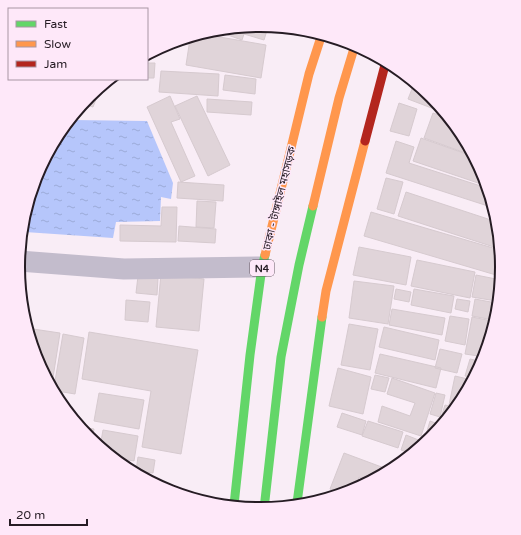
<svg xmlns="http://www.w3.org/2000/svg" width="521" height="535" font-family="'Varela Round','Noto Sans Bengali',sans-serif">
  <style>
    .water { fill: url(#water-ripples) }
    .building { fill: #e0d4d9; stroke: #d6cacf }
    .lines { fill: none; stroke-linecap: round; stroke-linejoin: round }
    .street { stroke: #c3bccc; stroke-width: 21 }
    .fast { stroke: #63d668; stroke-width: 9 }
    .slow { stroke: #ff974d; stroke-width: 9 }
    .jam { stroke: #b3261e; stroke-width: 9 }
    .labels { text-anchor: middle; stroke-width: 3; stroke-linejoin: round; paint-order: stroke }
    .shield { fill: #fee8f9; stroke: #675964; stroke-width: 1 }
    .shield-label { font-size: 10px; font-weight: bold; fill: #261c24 }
    .street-label { font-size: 11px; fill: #261c24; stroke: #fee8f9 }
    .rim { fill: none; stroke: #261c24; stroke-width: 2 }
  </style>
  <defs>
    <pattern id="water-ripples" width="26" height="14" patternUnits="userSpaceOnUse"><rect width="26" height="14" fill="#b6c6fb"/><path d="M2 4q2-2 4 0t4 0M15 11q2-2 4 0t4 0" fill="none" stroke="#9caad7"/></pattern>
  </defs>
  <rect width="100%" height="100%" fill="#f9edf6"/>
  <path class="water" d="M73,120l74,1 26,62 -2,16 -10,-2 -1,24 -44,1 -3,16 -88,-6 12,-58z"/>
  <path class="building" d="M261,25l7,2 -4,13 -20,-6 -2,6 -20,-7z
    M208,35l58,10 -5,33 -75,-13 4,-26z
    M147,63h8l-1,15h-7z
    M161,71l58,3 -1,22 -59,-4z
    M225,75l31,4 -1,15 -32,-4z
    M414,84l18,12 10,16 -34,-13z
    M100,89l-7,18 -9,-3 5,-8z
    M170,96l10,23 -9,3 24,54 -14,6 -34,-75z
    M197,96l33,69 -22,11 -33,-70z
    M207,99l45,3 -1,13 -44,-3z
    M399,103l18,6 -8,27 -19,-5z
    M433,113l14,5 24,37 -47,-17z
    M421,138l51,18 13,19 2,11 -74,-25z
    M396,141l18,6 -5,16 78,25 4,19 -105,-34z
    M386,178l17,4 -9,32 -17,-5z
    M178,182l46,3 -1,16 -46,-3z
    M406,192l88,29 4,23 -1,4 -99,-32z
    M197,201l19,1 -2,26 -18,-1z
    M162,207h15l-1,35 -56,-1v-16l41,1z
    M371,212l129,38 1,9 -5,16 -132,-39z
    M179,226l37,3 -1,14 -37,-2z
    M359,247l52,10 -5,28 -53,-10z
    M417,260l58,12 -5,26 -59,-12z
    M161,274l43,5 -5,52 -43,-4z
    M476,275l25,5 -5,21 -24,-4z
    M138,276l20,2 -1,17 -21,-2z
    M354,281l40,5 -6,38 -39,-6z
    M396,289l15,3 -2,10 -15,-3z
    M414,289l40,7 -3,17 -40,-8z
    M457,299l13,2 -2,11 -13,-3z
    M475,299l21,4 -3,17 -21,-4z
    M126,300l24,2 -2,20 -23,-2z
    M392,309l53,9 -3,17 -53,-10z
    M450,316l19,3 -4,26 -20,-4z
    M472,317l20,4 -7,36 -20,-3z
    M349,324l29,5 -8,41 -29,-5z
    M384,327l55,13 -4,20 -56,-13z
    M33,329l27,4 -8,51 -16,-24 -4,-22z
    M89,332l109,18 -17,104 -39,-7 9,-56 -69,-12z
    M63,334l21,4 -9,56 -18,-3 -3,-4z
    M440,349l22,5 -5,19 -22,-5z
    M380,354l61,14 -5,20 -61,-15z
    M470,359l14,3 -11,16 -8,-2z
    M338,368l33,9 -8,37 -34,-8z
    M375,375l14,3 -4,14 -14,-3z
    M455,376l17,4 -18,26 -5,-1z
    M392,378l43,15 -14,43 -43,-14 4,-16 28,10 5,-13 -28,-9z
    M99,393l45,7 -5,29 -45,-8z
    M436,393l9,2 -5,22 -10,-3z
    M445,405l8,2 -10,15 -3,-1z
    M342,413l24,8 -4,14 -25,-8z
    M368,421l35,11 -5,16 -36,-12z
    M430,421l11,4 -10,15 -6,-2z
    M81,427l13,2 -2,12 -3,-2z
    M103,430l35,6 -4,25 -17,-3 -17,-11z
    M406,435l20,8 -16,10 -9,-3z
    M344,453l43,16 -18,12 -10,-4 -1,3 8,3 -13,9 -12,2 -11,-5z
    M138,457l17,3 -2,13 -17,-2z"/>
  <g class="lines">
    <path class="street" d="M19,261l105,8 138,-2"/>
    <path class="fast" d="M297,503l25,-186
      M234,505l16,-150 12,-88 3,-12
      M264,509l17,-152 18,-92 14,-59"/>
    <path class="slow" d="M313,206l26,-108 16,-53
      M265,255l44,-181 12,-37
      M322,317l4,-26 39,-150"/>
    <path class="jam" d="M365,141l20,-76"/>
  </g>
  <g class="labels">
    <rect class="shield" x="250" y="260" width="24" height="16" rx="3"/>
    <g class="shield-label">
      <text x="262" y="272">N4</text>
    </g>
    <g class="street-label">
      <text transform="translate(279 198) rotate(-76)" y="4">ঢাকা - টাঙ্গাইল মহাসড়ক</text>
    </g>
  </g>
  <path d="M0 0H521V535H0ZM25 267a235 235 0 1 1 470 0a235 235 0 1 1-470 0Z" fill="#fee8f9" fill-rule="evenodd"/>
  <path class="rim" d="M25 267a235 235 0 1 1 470 0a235 235 0 1 1-470 0Z"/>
  <rect x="8" y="8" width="140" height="72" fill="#fee8f9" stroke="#a896a4"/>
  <rect x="16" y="21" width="20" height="6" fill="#63d668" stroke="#a896a4"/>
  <text x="44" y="28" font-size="12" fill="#261c24">Fast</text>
  <rect x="16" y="41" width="20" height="6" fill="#ff974d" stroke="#a896a4"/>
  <text x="44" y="48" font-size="12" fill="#261c24">Slow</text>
  <rect x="16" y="61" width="20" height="6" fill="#b3261e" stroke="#a896a4"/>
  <text x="44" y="68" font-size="12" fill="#261c24">Jam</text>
  <path d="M10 519v6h77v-6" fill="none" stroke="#261c24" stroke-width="2"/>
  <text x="16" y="519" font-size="12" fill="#261c24" stroke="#fee8f9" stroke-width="3" paint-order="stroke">20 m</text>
</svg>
